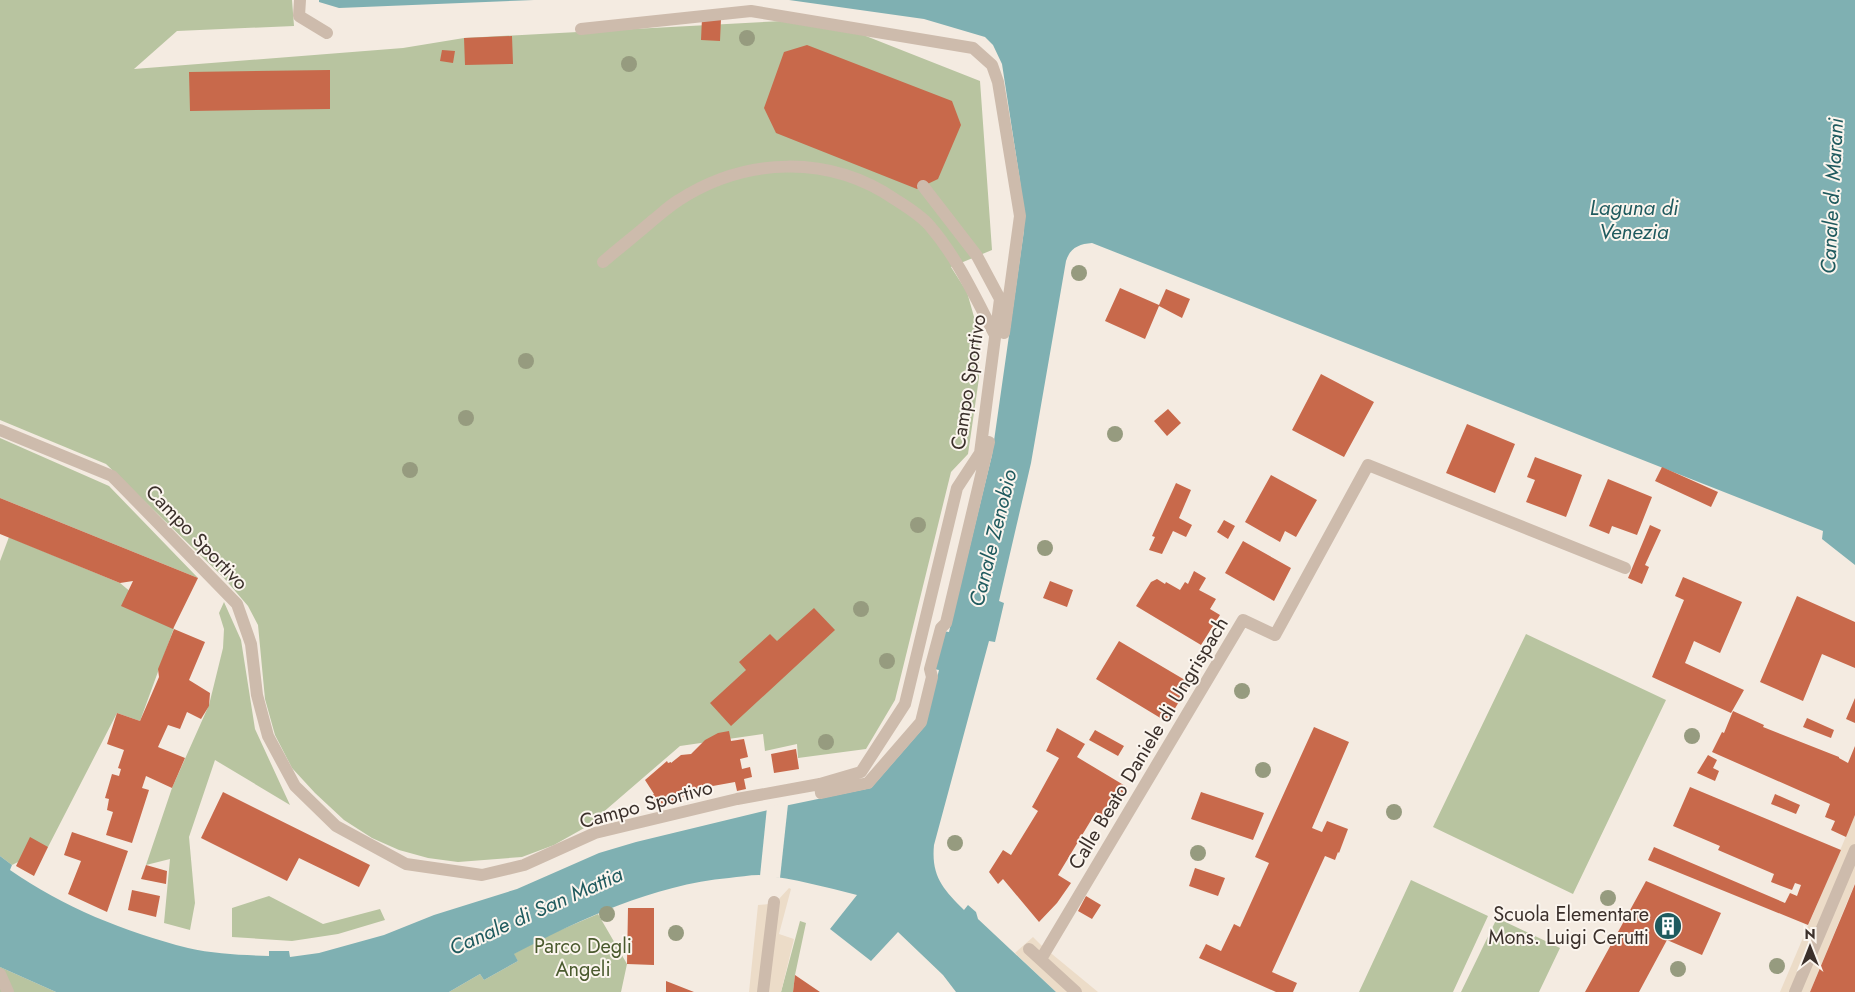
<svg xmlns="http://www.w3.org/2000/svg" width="1855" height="992" font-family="Jost,sans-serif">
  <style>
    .green { fill: #b8c4a0 }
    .plaza { fill: #ecdcc8 }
    .water { fill: #7fb0b2 }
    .pier { fill: #f4ebe1 }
    .building { fill: #c8694b }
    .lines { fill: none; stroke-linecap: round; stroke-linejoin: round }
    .pedestrian { stroke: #cdbbac; stroke-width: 12 }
    .tree { fill: #969b7f }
    .labels { text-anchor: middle; stroke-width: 4; stroke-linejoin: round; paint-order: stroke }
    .street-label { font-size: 20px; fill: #3b302b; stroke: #fbf5ee }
    .poi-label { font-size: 20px; fill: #3b302b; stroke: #fbf5ee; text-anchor: end }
    .park-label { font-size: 20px; fill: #4a5a2e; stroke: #fbf5ee }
    .water-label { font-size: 21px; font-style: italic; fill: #1f5a5e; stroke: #fbf5ee }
  </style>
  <rect width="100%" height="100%" fill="#f4ebe1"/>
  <path class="green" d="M0,0h292l2,26 -117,5 -43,38 269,-21 61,-10 319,-17 60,6 137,54 12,169 -41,17 16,25 11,39 1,47 -11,76 -17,18 -56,228 -29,49 -68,9 -1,-14 -32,7 -2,-17 -83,12 -94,81 -32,18 -32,12 -64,5 -30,-4 -29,-8 -27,-12 -28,-18 -29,-27 -23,-25 -17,-33 -10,-36 -7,-74 -10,-19 -24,-28 -118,-114 -106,-44z
    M0,438l109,48 89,92 -198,-80z
    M9,537l111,46 54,45 -34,93 -23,-8 -69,134 -36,18 -12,-9v-295z
    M224,602l17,38 14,89 35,76 -75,-45 -26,77 6,66 -5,27 -26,-7 6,-64 -24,6 26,-77 37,-83 14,-57 1,-19 -5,-16z
    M1526,634l140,66 -93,194 -140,-67z
    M1411,880l77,36 -35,76h-94z
    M269,896l54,28 57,-15 5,11 -47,14 -46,7 -60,-4v-29z
    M598,914l29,50 -6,28h-172l31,-18 4,6 34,-19 -5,-7 38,-20z
    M1497,918l63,30 -21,44h-78z
    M800,921l6,2 -11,52 -2,17h-12z
    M0,967l56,25h-56z"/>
  <path class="plaza" d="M1855,815v68l-45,109h-30z
    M789,888l2,1 -12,45 15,5 -13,53h-32l9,-87 11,-1 9,-4z
    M1033,937l8,8 57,47h-42l-41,-39z"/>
  <path class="water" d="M319,0h215l-195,8 -20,-6z
    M789,0h1066v565l-33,-26 1,-8 -731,-288c-13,1 -22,5 -26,18l-35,202 -32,138 5,2 -9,39 -6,-1 -55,204c-3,31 9,44 30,65l4,-5 8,7 2,7 78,73h-100l-13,-17 -45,-43 -27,29 -41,-32 27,-34c-32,-8 -65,-17 -98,-20 -10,0 -20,2 -30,3 -76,7 -148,41 -215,76l4,7 -34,19 -4,-6 -31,18h-393l-56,-25v-111l12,9 -2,5c53,37 115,62 178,78 26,6 54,7 81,8v-5h20l1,6 29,-4 65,-18 50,-20 83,-26 82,-36 37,-11 153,-37 82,-17 54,-62 14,-56 -5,-1 8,-38 7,1 43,-177 32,-225 -4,-49 -18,-117 -9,-19 -8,-8 -61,-18z"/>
  <path class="pier" d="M785,803l3,1 -8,74 -20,-2 7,-69z"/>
  <path class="building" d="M702,18l19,1 -1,22 -19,-1z
    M512,36l1,28 -48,1 -1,-27z
    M807,45l145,56 9,24 -23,54 -21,10 -141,-56 -12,-25 20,-56z
    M442,50l13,1 -2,12 -13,-2z
    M330,70v39l-140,2 -1,-39z
    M1120,288l39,17 7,-16 24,10 -8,19 -23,-12 -14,33 -40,-18z
    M1321,374l53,28 -30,55 -52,-27z
    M1168,409l13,14 -14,13 -13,-15z
    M1467,424l48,20 -20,49 -49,-20z
    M1535,457l47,18 -16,42 -40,-15 9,-22 -8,-3z
    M1662,467l56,25 -7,15 -56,-26z
    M1271,475l46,25 -21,37 -11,-6 -5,11 -35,-20z
    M1608,479l44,18 -15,38 -25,-9 -3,8 -20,-8z
    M1176,483l15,7 -12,28 13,7 -6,12 -13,-6 -11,23 -13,-4 6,-13 -3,-1z
    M0,498l198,80 -25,51 -52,-23 12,-25 -13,2 -120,-49z
    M1224,520l11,6 -7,13 -11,-7z
    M1650,525l11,5 -16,35 4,2 -7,17 -14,-6z
    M1243,541l48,27 -17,33 -49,-28z
    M1194,571l12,7 -7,12 17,9 -6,10 10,6 -19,30 -65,-39 15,-24 6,-3 8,5 1,-2 14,8 5,-8 3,2z
    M1683,577l59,25 -22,51 -26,-12 -9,22 59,27 -13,23 -79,-36 32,-77 -9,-4z
    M1050,581l23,9 -6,17 -24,-9z
    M1797,596l58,26v46l-33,-14 -19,47 -43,-19z
    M814,608l21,22 -104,96 -21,-23 36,-33 -7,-8 31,-28 7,7z
    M174,629l31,13 -16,38 21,13 -1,13 -8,13 -14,-7 -7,17 -12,-4 -10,22 27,11 -13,30 -26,-12 -4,12 7,2 -17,53 -26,-8 7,-23 -6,-2 2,-11 -4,-1 7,-24 7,2 2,-7 -3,-1 6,-18 -17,-6 10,-31 23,8 19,-44 -1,-8z
    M1119,641l71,42 -23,39 -71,-43z
    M1855,698v25l-9,-4z
    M1733,711l31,14 -1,2 76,30v1l9,5 7,-17v69l-9,22 -15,-7 4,-9 -10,-4 5,-13 -118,-52 10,-20 2,1z
    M1807,718l27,12 -3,8 -28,-11z
    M1314,727l35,15 -37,86 10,4 5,-11 21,8 -9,24 -1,-1 -3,8 -10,-4 -53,116 25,11 -4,9h-17l-77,-34 7,-14 15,7 13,-27 6,3 29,-64 -14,-6z
    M1057,728l28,16 -8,13 50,30 -19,32 -12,-7 -38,63 13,8 -14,20 -18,19 -36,-43 -5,5 -9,-12 14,-22 8,5 27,-44 -6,-4 27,-49 -13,-7z
    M1095,730l29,16 -6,10 -29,-16z
    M729,731l2,10 13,-2 4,18 -8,2 2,10 8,-2 2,10 -8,2 2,10 -9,2 -2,-9 -50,9 2,5 -7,1v3l-26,6 -2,-11 2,-1 -9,-14 22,-19 1,2 3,-1v1l10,-8 10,-1 14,-14 13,-7z
    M796,749l3,20 -25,4 -3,-19z
    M1708,755l9,5 -4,8 6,3 -4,10 -18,-8z
    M1690,787l151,63 -33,75 -160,-65 6,-13 131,56 5,-10 7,3 4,-11 -6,-2 -3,7 -21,-8 3,-8 -56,-24 2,-4 -47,-20z
    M223,792l147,73 -11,22 -60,-29 -12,23 -86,-43z
    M1201,792l63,21 -11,27 -62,-21z
    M1775,794l25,11 -4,9 -25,-10z
    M72,832l56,19 -21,61 -39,-18 13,-33 -17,-6z
    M30,837l18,10 -14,29 -18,-10z
    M146,865l21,6 -1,13 -25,-5z
    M1195,868l30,10 -7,18 -29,-10z
    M1646,881l75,32 -19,42 -35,-15 -28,52h-54z
    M1855,884v108h-45l36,-86z
    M132,890l28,6 -4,21 -28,-7z
    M1086,896l15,9 -9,14 -14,-8z
    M628,908h26v57l-27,-1z
    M795,975l25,17h-27z
    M666,981l28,11h-28z"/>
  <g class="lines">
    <path class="pedestrian" d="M300,0l-1,16 28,17
      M581,29l170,-18 222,37 19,17 6,17 22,134 -16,117
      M603,262c16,-14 33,-27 49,-41 9,-7 17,-15 27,-21 67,-43 150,-46 217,0 11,7 24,15 33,25 28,32 46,72 66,110
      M0,430l112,46 125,128 14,40 6,51 11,41 27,50 41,40 70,38 76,11 42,-10 71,-32 142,-34 83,-15 41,-12 44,-68 52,-216 23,-35 20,-154 -23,-43 -54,-70
      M820,784l1,9 47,-10 53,-61 11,-45 -2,-8 11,-41 5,-5 43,-181
      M1029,949l47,43
      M1041,959l202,-339 32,15 93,-170 257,103
      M0,974l8,18
      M763,992l11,-90
      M1795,992l60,-142"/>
  </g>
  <g class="tree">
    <circle cx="747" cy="38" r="8"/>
    <circle cx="629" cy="64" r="8"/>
    <circle cx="1079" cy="273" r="8"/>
    <circle cx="526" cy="361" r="8"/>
    <circle cx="466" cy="418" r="8"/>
    <circle cx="1115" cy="434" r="8"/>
    <circle cx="410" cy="470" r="8"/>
    <circle cx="918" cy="525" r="8"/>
    <circle cx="1045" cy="548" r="8"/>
    <circle cx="861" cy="609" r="8"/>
    <circle cx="887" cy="661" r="8"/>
    <circle cx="1242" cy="691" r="8"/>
    <circle cx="1692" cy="736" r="8"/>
    <circle cx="826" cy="742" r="8"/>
    <circle cx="1263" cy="770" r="8"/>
    <circle cx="1394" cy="812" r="8"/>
    <circle cx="955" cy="843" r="8"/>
    <circle cx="1198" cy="853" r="8"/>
    <circle cx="1608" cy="898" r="8"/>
    <circle cx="607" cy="914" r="8"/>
    <circle cx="676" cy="933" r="8"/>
    <circle cx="1777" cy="966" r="8"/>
    <circle cx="1678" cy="969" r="8"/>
  </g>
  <defs>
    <symbol id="building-disc" viewBox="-11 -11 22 22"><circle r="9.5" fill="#1f5a5e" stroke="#fbf5ee"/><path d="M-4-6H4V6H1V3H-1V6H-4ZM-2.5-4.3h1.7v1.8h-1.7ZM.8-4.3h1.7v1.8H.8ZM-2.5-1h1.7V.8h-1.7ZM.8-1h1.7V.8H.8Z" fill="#fff"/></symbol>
  </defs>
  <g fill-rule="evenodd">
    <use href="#building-disc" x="1652" y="910" width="32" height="32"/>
  </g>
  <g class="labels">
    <g class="street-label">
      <text transform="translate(968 382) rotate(-81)" y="7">Campo Sportivo</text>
      <text transform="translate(197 537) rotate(46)" y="7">Campo Sportivo</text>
      <text transform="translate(1148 743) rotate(-59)" y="7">Calle Beato Daniele di Ungrispach</text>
      <text transform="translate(646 804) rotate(-15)" y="7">Campo Sportivo</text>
    </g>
    <g class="poi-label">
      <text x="1649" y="921">Scuola Elementare<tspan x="1649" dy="23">Mons. Luigi Cerutti</tspan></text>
    </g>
    <g class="park-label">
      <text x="583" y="953">Parco Degli<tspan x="583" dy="23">Angeli</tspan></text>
    </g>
    <g class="water-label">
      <text transform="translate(1832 196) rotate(-87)" y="7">Canale d. Marani</text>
      <text x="1634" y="215">Laguna di<tspan x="1634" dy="24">Venezia</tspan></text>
      <text transform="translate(993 538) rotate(-76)" y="7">Canale Zenobio</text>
      <text transform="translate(536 911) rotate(-24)" y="7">Canale di San Mattia</text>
    </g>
  </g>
  <g transform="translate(1810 947)" stroke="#fbf5ee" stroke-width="4" paint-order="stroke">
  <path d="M0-4L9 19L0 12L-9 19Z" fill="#3b302b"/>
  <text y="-8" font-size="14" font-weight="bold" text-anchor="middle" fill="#3b302b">N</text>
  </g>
</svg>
